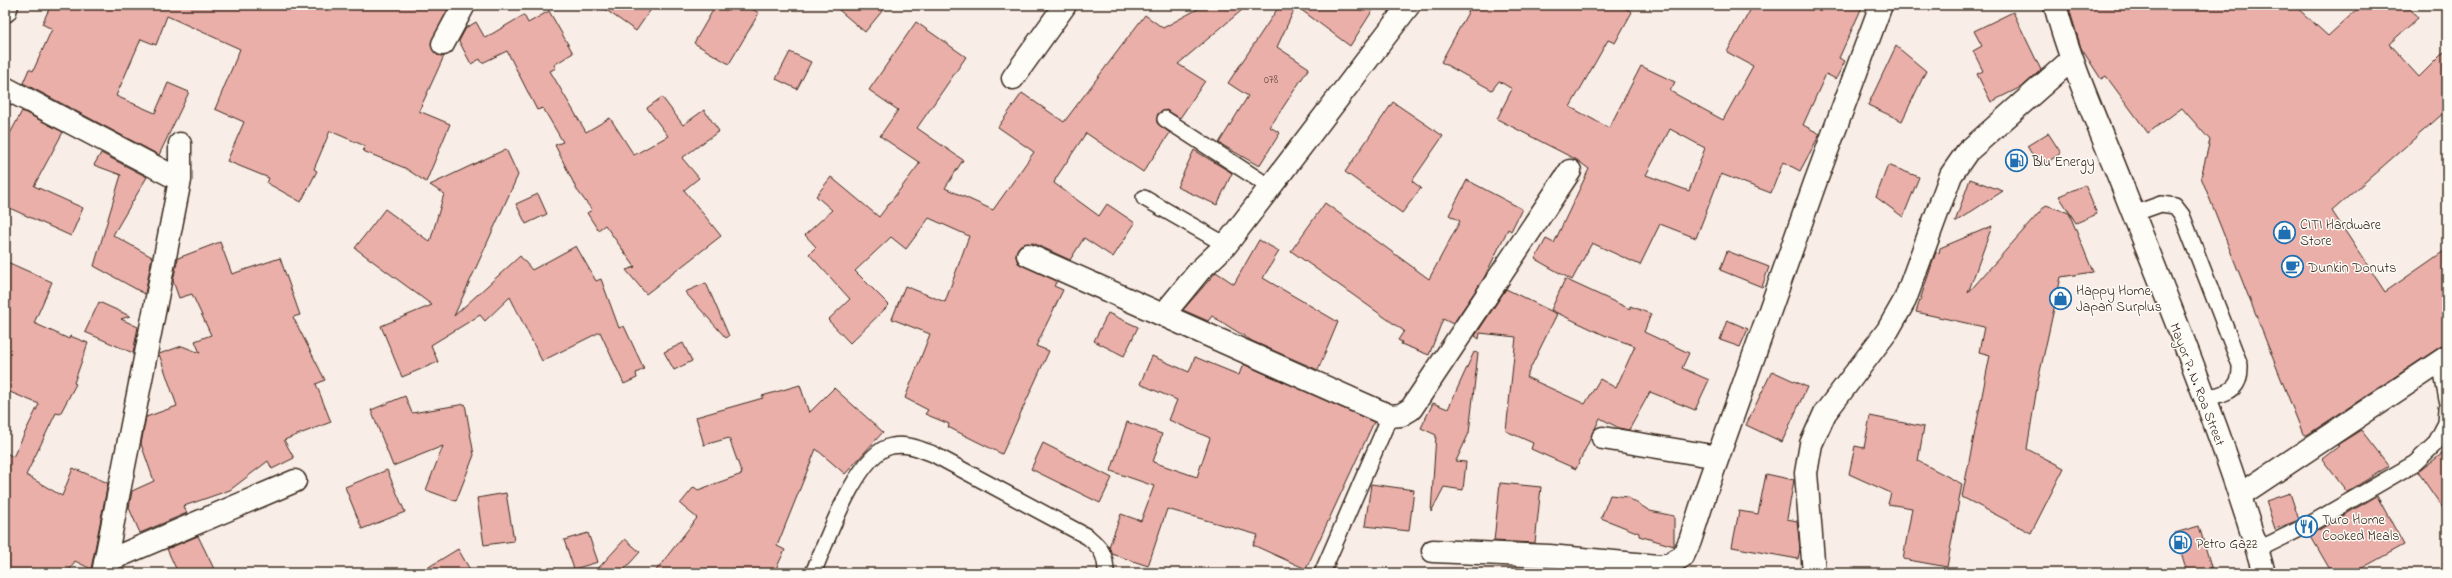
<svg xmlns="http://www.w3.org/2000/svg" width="2452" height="578" font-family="'Indie Flower',sans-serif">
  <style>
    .building { fill: #eaafa9; stroke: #3b2a1e; fill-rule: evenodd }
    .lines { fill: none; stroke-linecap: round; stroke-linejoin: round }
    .lane-casing { stroke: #3b2a1e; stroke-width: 18 }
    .street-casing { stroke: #3b2a1e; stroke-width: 25 }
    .secondary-casing { stroke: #3b2a1e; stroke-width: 25 }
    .primary-casing { stroke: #3b2a1e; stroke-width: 25 }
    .lane { stroke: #fdfcf7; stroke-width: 15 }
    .street { stroke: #fdfcf7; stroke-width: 22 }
    .secondary { stroke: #fdfcf7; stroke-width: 22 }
    .primary { stroke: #fdfcf7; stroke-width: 22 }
    .labels { text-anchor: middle; stroke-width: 3; stroke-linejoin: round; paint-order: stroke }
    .number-label { font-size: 12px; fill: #674b41 }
    .poi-label { font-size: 14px; fill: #3b2a1e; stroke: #fdfcf7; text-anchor: start }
    .street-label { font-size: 14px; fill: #3b2a1e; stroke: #fdfcf7 }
  </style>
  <rect width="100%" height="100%" fill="#f9ede7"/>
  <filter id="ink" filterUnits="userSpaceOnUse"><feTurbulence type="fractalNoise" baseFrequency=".025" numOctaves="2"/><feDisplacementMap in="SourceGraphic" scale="8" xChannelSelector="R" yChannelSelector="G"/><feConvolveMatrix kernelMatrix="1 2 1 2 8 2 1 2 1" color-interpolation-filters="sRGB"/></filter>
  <g filter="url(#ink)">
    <path class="building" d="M51,5h399l-19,39 6,11 7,1 -25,55 31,13 -24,58 -21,-14 -42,-17 2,-5 -35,-15 -16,38 3,2 -16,31 -34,-19 2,-5 -42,-17 17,-39 -29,-13 25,-60 -73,-33 -11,29 -15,-6 -25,57 39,17 13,-30 21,9 -30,63 -136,-72 6,-14 4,2 19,-42 -10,-5z
      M599,5h55l-18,26z
      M716,5h29l14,8 -30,51 -35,-21z
      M833,5h54l-22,27z
      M1205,5h43l-70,59 27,17 -25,37 -14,-8 -8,4 -1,9 13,10 -27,39 -57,-39 -30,45 -2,5 45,33 8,-12 28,19 -22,34 -29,-19 -14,22 -37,-17 -12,2 -4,5 -1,7 2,6 39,18 -3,5 9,4 -27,56 13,5 -47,103 -54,-27 1,-3 -24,-10 3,-4 -23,-12 25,-64 -38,-15 13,-33 40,16 24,-66 -40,-18 -23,31 -15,-12 -36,34 34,34 -39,38 -22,-23 22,-21 -41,-45 7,-7 -11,-12 27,-25 -16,-14 15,-19 48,40 41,-54 -40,-27 18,-26 -29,-20 47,-68 50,35 -49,71 46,32 -18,28 48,22 41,-58 -36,-25 24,-34 42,29 81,-107 18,13z
      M1280,5h96l-26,41 -54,-40 -19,41 32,21 -39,59 10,6 -21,33 -40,-23 29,-47 -20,-13z
      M1472,5h148l12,7 -17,31 -7,-3 -38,67 39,21 32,-62 34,16 -5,9 53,29 30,-54 -26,-14 26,-47h110l-24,53 6,3 -9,18 -10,-5 -23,51 17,9 -20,37 -17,-9 -12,31 -50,-19 -25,64 -36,-14 -20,41 -48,-22 -20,37 -37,-21 11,-20 8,4 35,-74 -12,-9 -80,-41 15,-30 -13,-8 -7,9 -51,-28zM1670,129l35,19 -16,43 -43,-16z
      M2068,5h226l34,31 34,-31h45l11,13 -29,26 30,33 28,-28v61l-115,101 53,81 62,-43v96l-7,2 -133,88 -4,-1 -102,-257 9,-37 -28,-32 -34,25 -42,-57 -5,3 -20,-31z
      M549,11l24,42 -19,12 2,3 -6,3 36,61 24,-14 24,37 34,-19 -21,-28 15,-11 21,28 21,-15 15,21 -37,27 17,20 -15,12 37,46 -75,58 -20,-24 9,-3 -30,-42 -7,5 -11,-17 5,-3 -15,-20 -22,-45 8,-3 -20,-34 -6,2 -30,-59 -25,12 -2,-4 -9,5 -12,-23 7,-13 10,-6 9,16 39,-23 4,8z
      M2013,12l28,58 -18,16 -32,16 -14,-28 6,-3 -10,-20 9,-5 -8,-15z
      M1896,46l30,25 -24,50 -34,-16z
      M790,52l21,10 -14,27 -21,-10z
      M1393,102l50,34 -31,45 9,7 -19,25 -57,-41z
      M22,111l41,21 -29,54 49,22 -12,28 -66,-30v-63z
      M2048,133l13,20 -21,14 -13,-21z
      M506,149l12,26 -64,141 66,-60 12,14 44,-24 20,35 5,-2 18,49 5,-2 20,43 -8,4 1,5 -13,6 -24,-52 -58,29 -32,-64 -25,24 -5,-6 -49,30 7,17 -36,15 -21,-51 51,-21 -77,-57 30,-39 45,33 14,-48 -14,-9z
      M1194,150l38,23 -15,32 -40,-18z
      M101,153l46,24 -34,58 39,22 -7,37 -51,-28 27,-91 -27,-10z
      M1888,165l31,12 -16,40 -27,-20z
      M1970,179l33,12 -48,31z
      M1467,180l55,29 -11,22 -3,-2 -24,49 -31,46 -10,-5 -14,36 -28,-11 1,-2 -4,-2 6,-9 -113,-80 34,-48 104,76 31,-58 -11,-6z
      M2085,185l12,29 -21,9 -17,-27z
      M538,194l9,20 -21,10 -10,-20z
      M2046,205l23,8 24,59 -32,5 -23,104 -11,68 37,19 -33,65 -69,-36 28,-142 -11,-3 5,-25 -68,-15 20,-60 3,1 1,-5 52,-22 -24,67z
      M1259,240l20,11 -16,27 75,44 -20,48 -66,-29 -40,-25 -4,5 -25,-11 33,-38 18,12z
      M220,242l12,32 48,-16 20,57 -7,2 32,63 -9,4 15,38 -47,18 10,18 -22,11 -4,-8 -38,29 -46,16 3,7 -47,20 -11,-25 3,-17 22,-10 -13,-37 5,-27 31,-11 -18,-52 23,-8 18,7 -5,-12 16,-6 -19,-41 -13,4 -6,-17 5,-23z
      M1727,251l42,16 -7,20 -42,-17z
      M5,261l47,21 -18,41 35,16 1,-3 18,7 -14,40 2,1 -16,30 -4,-1 -30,62 36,21 11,-28 35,15 -17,86 -16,-8 -7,12h-63v-121l8,5 26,-53 -34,-14z
      M1565,279l65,30v-3l21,8 -7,18 45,21 -7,15 27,12 -14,30 -45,-18 -21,38 -10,-2 -19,-10 -24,51 -45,-20 2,-6 -27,-12 10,-94 -36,-4 -1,6 -4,-3 31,-47 51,25 -31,63 59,27 15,-25 16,9 19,-42 -31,-11 -53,-25z
      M706,283l23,53 -3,2 -41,-46z
      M99,302l31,14 -9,3 17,8 -5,26 -48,-21z
      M1108,313l30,14 -14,29 -30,-15z
      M1727,320l21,9 -8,18 -20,-7z
      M683,343l9,18 -18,9 -10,-18z
      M1474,352l4,1 -9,80 -13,28 10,1 -3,28 -19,-3 -13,25 5,-77 -15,-7 12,-25 15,6z
      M1152,356l37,16 6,-15 44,18 4,-11 131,58 -68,147 -53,-24 5,-10 -91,-26 -19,57 -36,-12 -3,-7 12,-33 20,7 13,-35 -43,-15 16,-49 35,12 -9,28 44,15 13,-39 -41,-18 8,-20 -37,-16z
      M1772,371l35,16 -25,55 -36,-17z
      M800,385l9,28 25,-25 49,44 -38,42 -29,-25 -39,97 8,4 -11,23h-120l43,-55 -17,-14 14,-17 4,3 44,-16 -13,-36 -25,7 -8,-28 67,-19 -1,-2z
      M405,396l7,17 53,-9 9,51 -18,46 -30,-11 17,-44 -50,20 -22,-56z
      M1870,416l54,11 -6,34 44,23 -15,83 -44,-8 9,-51 -24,-4 3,-11 -42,-19 6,-28 9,2z
      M2361,430l28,36 -42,26 -25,-33 17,-13 -2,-1z
      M1043,443l69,35 -12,25 -69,-34z
      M2447,450v64l-29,-42z
      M387,470l18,42 -43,17 -17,-42z
      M1766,474l28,6 -7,39 10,2 3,28 -2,10 -66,-12 7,-36 19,3z
      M1500,483l41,4 -6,56 -41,-2z
      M1371,484l43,6 -5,41 -44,-5z
      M506,493l8,48 -30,4 -7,-47z
      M2290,493l9,27 -24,9 -9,-28z
      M1610,495l17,2 23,14 24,5v30l-35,-10v-3l-38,-15z
      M2377,496l27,49 -51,28h-21l-22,-38z
      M2199,526l14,47h-26l-12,-40z
      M588,533l10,29 -24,7 -10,-29z
      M198,536l18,37h-38l-11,-24z
      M625,539l15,13 -19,21h-27z
      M458,549l14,24h-53z"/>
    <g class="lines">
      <defs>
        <path id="lane" d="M1165,119l105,68
          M1144,198l82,47
          M2133,214l28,-10 14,2 7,9 58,150c1,28 -14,27 -36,34
          M2440,363l7,37
          M2257,550l53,-26 105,-61 20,-19 11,-21 1,-14
          M813,573c13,-30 44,-121 79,-127 15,-3 28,3 41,8l155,83c13,11 18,18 18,36
          M1322,573l68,-157"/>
        <path id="street" d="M443,44l21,-39
          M1013,78l52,-73
          M5,88l175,92
          M1028,255l362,161 11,-1 10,-6 159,-238
          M1163,315l37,-45 26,-25 183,-240
          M1603,438l115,19
          M2240,495l207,-138
          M1433,551l116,5 109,10 12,-2 13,-8 7,-15 17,-53 108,-305 66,-178
          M105,562l190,-81
          M103,573l77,-393v-36
          M1814,573l-8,-100 5,-29 14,-31 63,-83 17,-30 46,-125 16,-23 104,-92"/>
        <path id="secondary" d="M5,11l2,-6"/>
        <path id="primary" d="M2055,5c17,64 45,123 69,185 50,126 102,253 140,383"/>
      </defs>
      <use href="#lane" class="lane-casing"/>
      <use href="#street" class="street-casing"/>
      <use href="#secondary" class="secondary-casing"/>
      <use href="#primary" class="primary-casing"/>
      <use href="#lane" class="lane"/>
      <use href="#street" class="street"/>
      <use href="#secondary" class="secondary"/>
      <use href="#primary" class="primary"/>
    </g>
  </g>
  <defs>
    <symbol id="fuel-ring" viewBox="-11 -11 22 22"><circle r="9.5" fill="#fdfcf7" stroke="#1f6fb2" stroke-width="1.5"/><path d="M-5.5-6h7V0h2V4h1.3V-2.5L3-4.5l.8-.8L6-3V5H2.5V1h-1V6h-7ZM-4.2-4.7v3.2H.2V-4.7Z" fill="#1f6fb2"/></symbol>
    <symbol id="shop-ring" viewBox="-11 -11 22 22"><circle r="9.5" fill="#fdfcf7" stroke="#1f6fb2" stroke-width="1.5"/><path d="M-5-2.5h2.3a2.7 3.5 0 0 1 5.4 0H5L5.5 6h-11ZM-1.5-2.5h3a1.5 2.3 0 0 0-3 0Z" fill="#1f6fb2"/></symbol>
    <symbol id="cafe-ring" viewBox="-11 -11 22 22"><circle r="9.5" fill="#fdfcf7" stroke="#1f6fb2" stroke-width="1.5"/><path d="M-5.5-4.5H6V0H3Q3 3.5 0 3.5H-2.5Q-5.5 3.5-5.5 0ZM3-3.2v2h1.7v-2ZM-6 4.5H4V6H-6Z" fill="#1f6fb2"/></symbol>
    <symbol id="restaurant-ring" viewBox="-11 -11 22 22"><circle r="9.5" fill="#fdfcf7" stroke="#1f6fb2" stroke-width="1.5"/><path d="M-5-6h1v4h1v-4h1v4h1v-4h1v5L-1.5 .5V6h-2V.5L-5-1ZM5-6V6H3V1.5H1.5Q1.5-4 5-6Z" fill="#1f6fb2"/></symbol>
  </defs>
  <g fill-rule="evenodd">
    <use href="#fuel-ring" x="2004" y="148" width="25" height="25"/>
    <use href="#shop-ring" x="2272" y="220" width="25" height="25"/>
    <use href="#cafe-ring" x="2280" y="254" width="25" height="25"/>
    <use href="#shop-ring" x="2048" y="286" width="25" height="25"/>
    <use href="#restaurant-ring" x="2294" y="514" width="25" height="25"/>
    <use href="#fuel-ring" x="2168" y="530" width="25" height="25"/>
  </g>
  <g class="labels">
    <g class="number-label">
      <text x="1271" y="83">078</text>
    </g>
    <g class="poi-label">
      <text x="2032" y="166">Blu Energy</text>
      <text x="2300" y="229">CITI Hardware<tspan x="2300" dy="16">Store</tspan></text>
      <text x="2308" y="272">Dunkin Donuts</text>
      <text x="2076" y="295">Happy Home<tspan x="2076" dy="16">Japan Surplus</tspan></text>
      <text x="2322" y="524">Turo Home<tspan x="2322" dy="16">Cooked Meals</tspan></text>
      <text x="2196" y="548">Petro Gazz</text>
    </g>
    <g class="street-label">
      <text transform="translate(2198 384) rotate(69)" y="5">Mayor P. N. Roa Street</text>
    </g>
  </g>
  <rect width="2452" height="578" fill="none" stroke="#fdfcf7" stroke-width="20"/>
  <rect x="10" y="10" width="2432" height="558" fill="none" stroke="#3b2a1e" stroke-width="1.5" filter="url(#ink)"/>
</svg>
